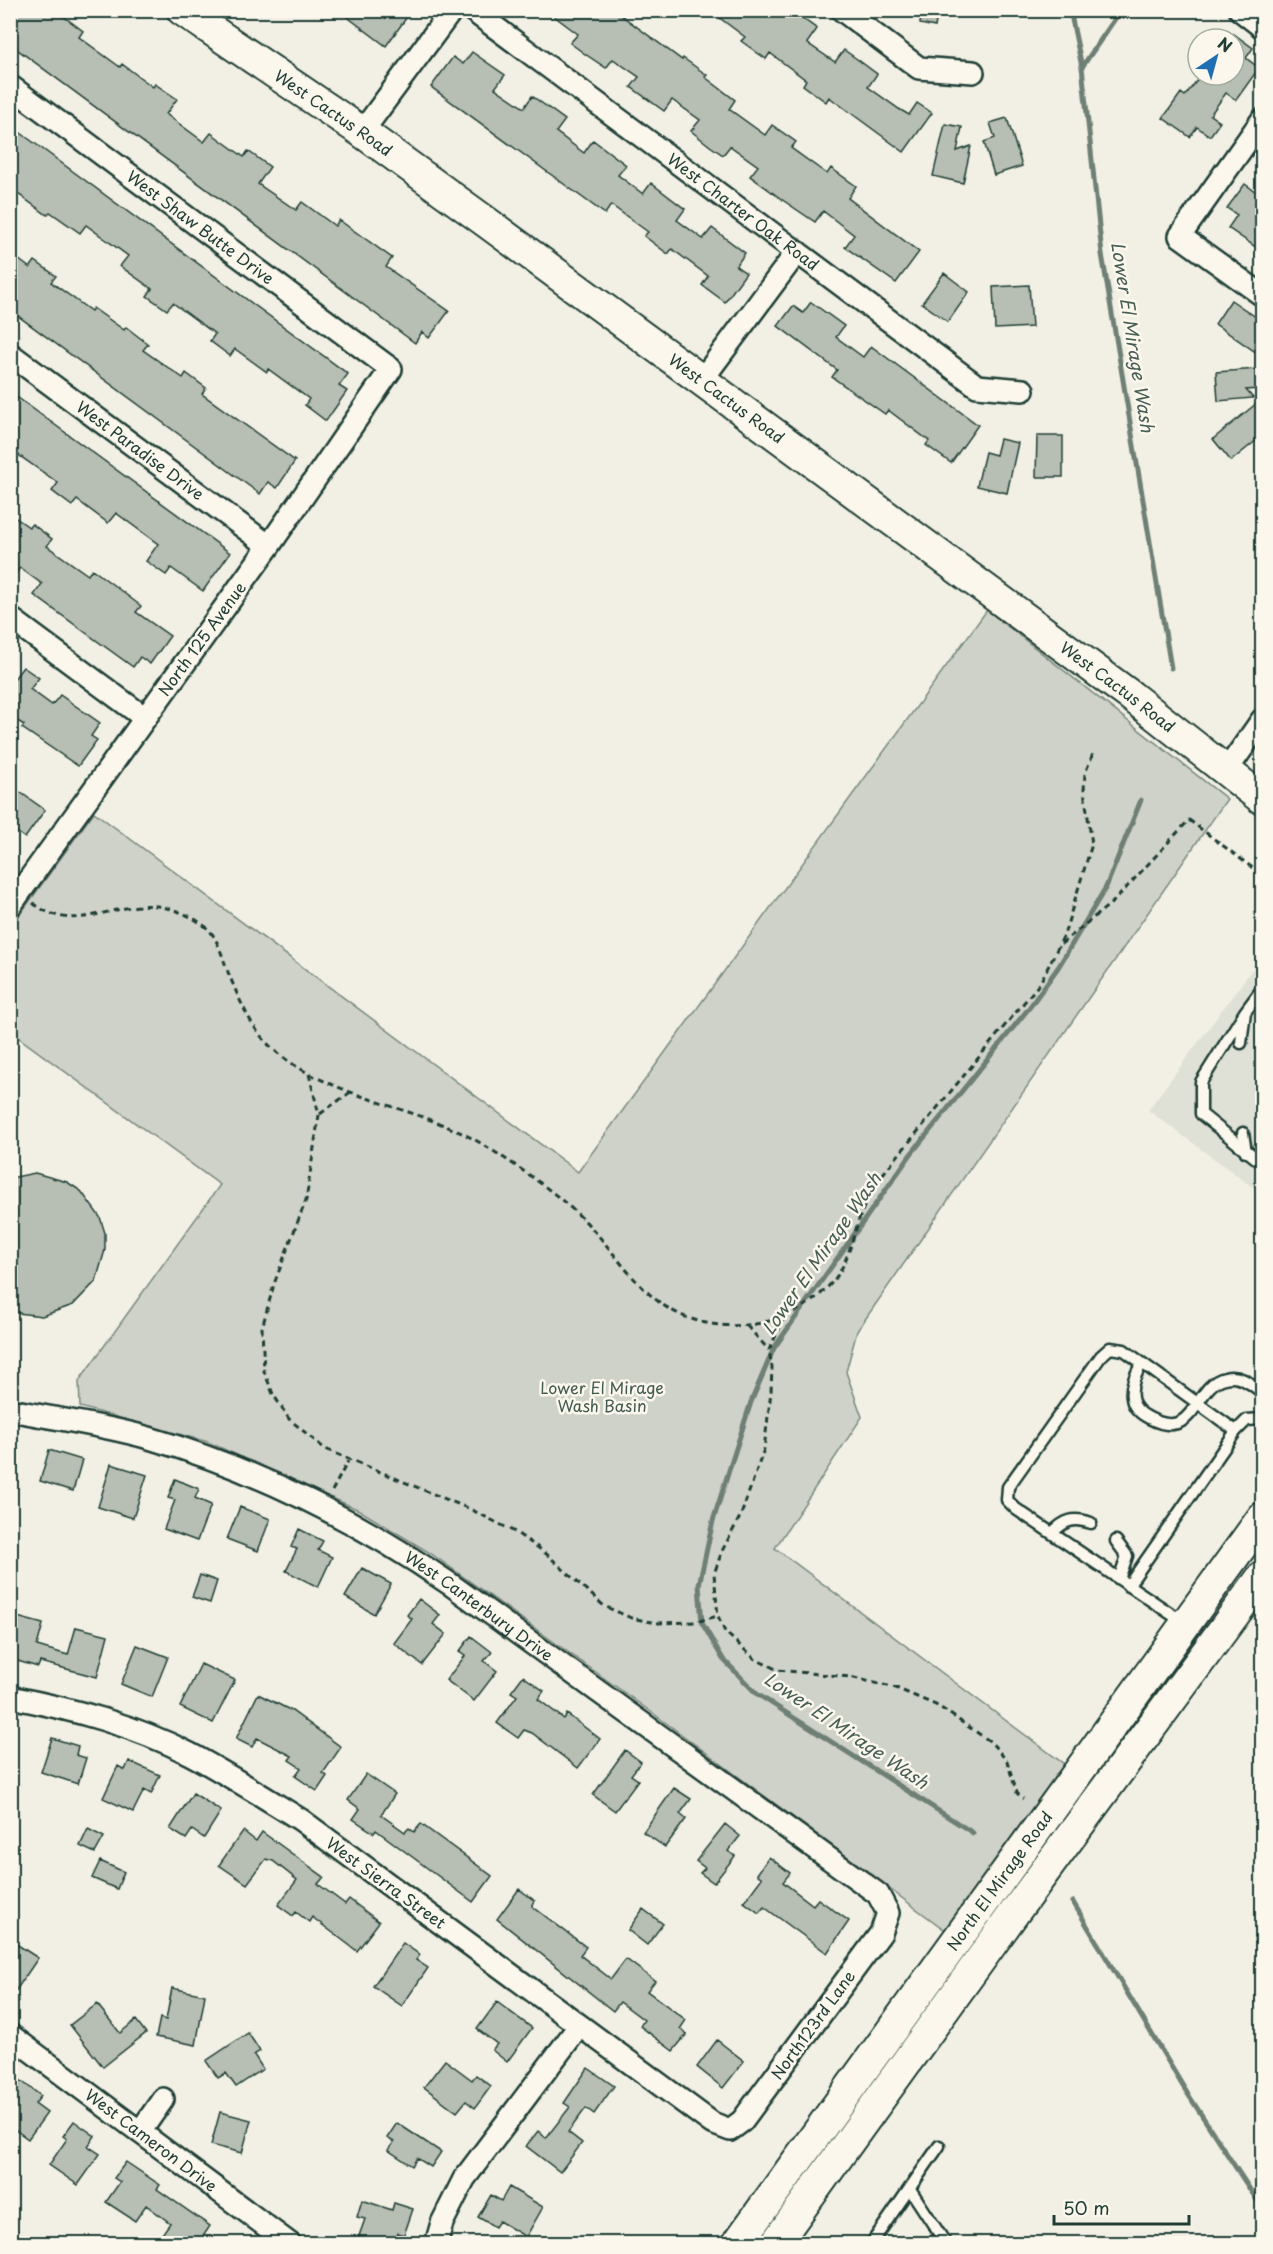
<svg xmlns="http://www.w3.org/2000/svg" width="1273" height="2254" font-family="'Playpen Sans',sans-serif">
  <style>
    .built { fill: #e0e1d6 }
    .green { fill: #cfd2c8; stroke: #77887e; stroke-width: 1.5 }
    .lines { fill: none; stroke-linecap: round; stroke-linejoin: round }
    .stream { stroke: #6e7f75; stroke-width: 5 }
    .building { fill: #b7beb3; stroke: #1f3d34; stroke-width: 1.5 }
    .lane-casing { stroke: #1f3d34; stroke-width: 15 }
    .street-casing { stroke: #1f3d34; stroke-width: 26 }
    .secondary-casing { stroke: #1f3d34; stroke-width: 34 }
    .path { stroke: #1f3d34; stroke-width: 3; stroke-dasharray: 6 4.5; stroke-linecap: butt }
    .lane { stroke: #fbf7ec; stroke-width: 10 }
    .street { stroke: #fbf7ec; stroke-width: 21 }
    .secondary { stroke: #fbf7ec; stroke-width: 30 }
    .labels { text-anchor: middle; stroke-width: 5; stroke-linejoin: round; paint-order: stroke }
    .street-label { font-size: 16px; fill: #1f3d34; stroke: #fbf7ec }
    .park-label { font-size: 16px; fill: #425b52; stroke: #fbf7ec }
    .water-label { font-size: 18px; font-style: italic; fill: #465e55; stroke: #fbf7ec }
  </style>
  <rect width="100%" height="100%" fill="#f2f0e5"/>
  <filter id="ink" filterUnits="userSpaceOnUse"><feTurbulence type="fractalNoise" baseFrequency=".0167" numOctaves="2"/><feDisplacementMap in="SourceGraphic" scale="12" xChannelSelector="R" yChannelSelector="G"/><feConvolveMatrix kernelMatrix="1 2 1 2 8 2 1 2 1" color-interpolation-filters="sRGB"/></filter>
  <g filter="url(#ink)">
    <path class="built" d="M1262,956v238l-114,-84z"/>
    <path class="green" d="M987,610l240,189 -370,532 -11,41 16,45 -87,131 289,216 -119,166 -291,-216 -224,-161 -71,-43 -151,-68 -128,-35 -1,-26 141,-196 -209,-153v-105l83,-115 484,360z"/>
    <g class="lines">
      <path class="stream" d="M1070,10l12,57 20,187 69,414
        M1082,67l39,-57
        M973,1833l-216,-139 -34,-35 -21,-36 -3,-38 14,-64 18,-57 20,-62 23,-54 137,-194 118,-146 30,-42 47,-79 35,-87
        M1073,1902l111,186 78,120"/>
    </g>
    <path class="building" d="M19,10h36l28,21 -4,6 41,30 2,-3 31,23 2,-3 22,15 -11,15 38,28 7,-9 33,24 4,-6 22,16 -12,17 38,26 6,-8 33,24 4,-6 53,38 -6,9 63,44 -20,27 -7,-6 -7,11 -405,-299v-21z
      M338,10h74l-26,36z
      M546,10h68l68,50 1,-2 24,17 -2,2 30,23 -6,9 36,26 7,-10 24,17 -5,6 36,26 4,-6 25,18 -8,12 71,54 -23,31 -51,-36 9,-12 -9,-7 -22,-17 -8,11 -31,-21 -34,-25 8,-10 -28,-20 -7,9 -13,-9 -19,-15 9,-11 -28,-20 -8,11 -33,-24 8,-10 -26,-18 -7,9 -21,-14 -15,-11 8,-9z
      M709,10h82l26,19 -10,14 28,19 9,-12 13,9 20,15 -9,13 31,22 10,6 8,-12 15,10 -28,39 -75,-55 -3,5 -23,-17 3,-5 -36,-27 -4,6 -25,-18 4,-4z
      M922,10h16l-3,17 -15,-3z
      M1234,34l19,14 -7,10 13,10 -23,32 -10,-7 -16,22 10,7 -10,14 -13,-9 -7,10 -27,-19 18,-25 4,3 16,-21h33z
      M472,52l33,23 -10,13 29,20 8,-12 33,24 -9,12 28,21 9,-13 33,25 -8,10 25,19 8,-11 34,26 -8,11 26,19 9,-11 33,25 -9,13 10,7 -21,29 -23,-17 6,-9 -36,-27 -4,5 -24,-18 4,-4 -37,-27 -6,9 -174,-127 22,-30 10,7z
      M1007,118l15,48 -28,9 -10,-33 11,-4 -5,-15z
      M945,124l17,3 -5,24 14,-5 -8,37 -30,-7z
      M10,125l338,249 -9,12 8,5 -21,30 -21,-16 4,-6 -41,-30 -1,3 -32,-23 -5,7 -20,-15 5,-7 -42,-31 -6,7 -20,-14 5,-7 -32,-23 8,-10 -42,-31 -6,8 -30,-21 -3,3 -37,-27z
      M1245,184l18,13v55l-35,-24 9,-13 -10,-7z
      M10,253l20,15 5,-7 21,15 -5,6 40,29 2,-3 31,22 2,-3 22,17 -5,6 40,28 3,-5 20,15 -4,6 93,67 -18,27 -9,-6 -8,12 -250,-184z
      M944,273l25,19 -21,30 -26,-19z
      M1029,285l3,42 -37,2 -2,-42z
      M1231,300l32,22v35l-48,-33z
      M811,302l33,24 -8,11 27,20 8,-11 107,79 -27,38 -25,-18 3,-4 -41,-31 -3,4 -53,-37 5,-7 -59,-44 15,-20 10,7z
      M1258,369l1,20 -13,1 7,8 -35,3 -2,-29z
      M10,392l220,161 -27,38 -32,-23 -5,7 -20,-14 12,-17 -42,-31 -8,10 -31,-23 -5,6 -20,-15 6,-8 -48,-34z
      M1257,403l6,8v24l-32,26 -18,-22z
      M1037,436h26v41h-27z
      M1000,439l18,4 -11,50 -30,-7 8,-34 11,3z
      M10,514l19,13 3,-3 20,15 -5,7 41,29 4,-6 20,15 29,22 -5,6 34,24 -20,28 -10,-7 -7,10 -99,-72 8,-11 -22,-16 -10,13z
      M23,667l16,11 -9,11 22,16 8,-10 40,28 -9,13 6,4 -19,26 -56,-38 2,-3 -14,-9v-32z
      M10,785l35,25 -20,28 -15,-11z
      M35,1173l32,9 14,9 19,26 5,16v17l-9,31 -23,24 -31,11 -32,-4v-134z
      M49,1450l33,10 -9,31 -33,-10z
      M111,1464l36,11 -14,43 -35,-11z
      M175,1479l24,10 -4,9 16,7 -14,36 -33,-12 11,-29 -7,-2z
      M240,1507l30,12 -12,32 -31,-12z
      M299,1529l24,12 -5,9 14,7 -14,30 -32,-16 11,-22 -6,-2z
      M362,1568l29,16 -17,30 -29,-17z
      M200,1575l17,6 -7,22 -18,-6z
      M419,1599l21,16 -7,9 13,10 -24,31 -28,-22 18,-24 -5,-4z
      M10,1615l33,9 -6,22 31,9 8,-28 32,8 -11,42 -57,-15 -2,5 -24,-7 3,-11 -7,-2z
      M471,1636l21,16 -8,9 13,10 -23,30 -28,-21 19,-24 -6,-4z
      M137,1645l31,12 -16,40 -31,-13z
      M201,1664l34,16 -22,43 -33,-16z
      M523,1676l21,15 -6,8 26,20 3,-5 33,25 -22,29 -46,-35 -8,-3 -6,8 -21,-15 20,-27 -6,-4z
      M258,1694l34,17 49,36 -18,26 4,3 -10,15 -22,-15 6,-8 -12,-8 3,-4 -35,-18 -5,9 -16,-8z
      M52,1738l26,8 -2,9 10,3 -8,26 -37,-12z
      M625,1750l16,12 -10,13 7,5 -23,31 -22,-16z
      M129,1761l31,14 -9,19 -7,-4 -11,22 -30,-14 15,-32 7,4z
      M366,1774l29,20 -14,21 24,17 4,-4 5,4 7,-8 71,52 -19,26 -97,-72 -2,3 -21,-14 7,-10 -12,-9z
      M674,1788l17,11 -11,15 6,5 -21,28 -22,-15z
      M193,1793l28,18 -17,27 -12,-8 -6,9 -16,-10z
      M725,1824l15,12 -12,15 7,5 -21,27 -14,-10 5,-5 -9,-7z
      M88,1829l16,8 -9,16 -15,-7z
      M243,1831l13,10 6,-9 62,45 -6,7 27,20 4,-5 30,23 -22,29 -45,-34 -3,5 -13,-10 -3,4 -15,-11 19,-25 -24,-19 -7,-2 -19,25 -28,-19z
      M769,1857l21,16 -7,9 30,23 5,-6 31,22 -22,32 -63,-46 -5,6 -15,-11 18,-24 -5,-4z
      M100,1861l24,11 -7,17 -25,-11z
      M519,1889l16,12 -3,5 54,41 -6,8 31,24 15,-20 29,22 -8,10 39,29 -6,9 7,5 -14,17 -33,-25 4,-6 -24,-18 -7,9 -116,-92z
      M643,1909l20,15 -16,21 -19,-15z
      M10,1940l28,18 -28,41z
      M403,1943l17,12 -4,5 12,8 -26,38 -29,-20z
      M172,1988l33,7 -9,50 -40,-8 4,-19 6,2z
      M497,2002l35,26 -25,34 -15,-12 5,-6 -20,-15z
      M97,2004l23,29 16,-13 10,13 -43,34 -33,-42z
      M248,2033l12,18 -6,4 9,14 -27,18 -10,-14 -8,5 -12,-17z
      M717,2040l27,21 -21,27 -26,-21z
      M445,2060l27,20 4,-5 15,11 -16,22 -9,-7 -9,11 -33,-25z
      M588,2068l26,18 -20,28 -8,-6 -18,24 14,11 -22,29 -34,-26 12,-15 8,7 24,-31 -6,-4z
      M20,2080l21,16 -6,8 12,9 -19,26 -18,-13v-32z
      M220,2112l31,8 -9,33 -31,-8z
      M74,2121l21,15 -7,10 12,8 -22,31 -29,-20 18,-26 -4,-3z
      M397,2123l44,29 -10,15 -14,-9 -5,8 -24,-16 6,-8 -7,-4z
      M126,2162l34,23 -3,4 53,37 -12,18h-28l-10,-7 10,-14 -24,-18 -11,16 -29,-19 14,-20 -6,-4z
      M509,2187l34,20 -17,30 -27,-16 -4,6 -17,-10 13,-22 10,6z
      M362,2200l30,10 2,-7 19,6 -9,26 -6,-2 -3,11h-13l-23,-8 6,-17 -8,-2z"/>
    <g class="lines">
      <defs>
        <path id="lane" d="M1245,1012l-44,70v32l61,49
          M1241,1043l4,-31 17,-23
          M1243,1133l3,19
          M1142,1363c-6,10 -12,23 -10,35 1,9 9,16 17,20 48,25 44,-33 76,-40 15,-4 26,6 37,14
          M1052,1533c13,-13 21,-16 39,-10
          M1116,1541l11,15 -8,23
          M1128,1586l108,-155 11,-11 15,-1
          M1183,1622l-167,-113 -9,-9 1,-13 93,-131 9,-8 14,2 112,81
          M910,2189l36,55
          M871,2244l68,-98"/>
        <g id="street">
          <path id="s1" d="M472,10l505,376 46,4"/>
          <path d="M842,10l77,58 54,4"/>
          <path d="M1240,10l22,17"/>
          <path id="s2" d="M10,86l381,283 -122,177 -259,360"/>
          <path d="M1262,120l-82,116 82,59"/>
          <path d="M362,132l90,-122"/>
          <path id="s3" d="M10,354l259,192"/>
          <path d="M701,381l96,-129"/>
          <path d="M10,618l135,100"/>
          <path d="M1227,770l35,-50"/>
          <path id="s4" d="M10,1410c46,9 94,15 139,28 109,32 208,82 301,146l428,310 10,19 -7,20 -139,188 -12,9 -18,-7 -411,-303c-37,-23 -73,-46 -111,-66 -56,-29 -118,-45 -180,-57"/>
          <path id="s5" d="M10,2035l280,209"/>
          <path d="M140,2132l23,-33"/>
          <path d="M436,2244l6,-21 22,-44 115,-153"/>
        </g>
        <g id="secondary">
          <path id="s6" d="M182,10l180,122 127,92 642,472 131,103"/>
          <path id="s7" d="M737,2244l525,-726"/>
          <path d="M775,2244l239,-331 248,-336"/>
        </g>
      </defs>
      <use href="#lane" class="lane-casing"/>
      <use href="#street" class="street-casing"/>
      <use href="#secondary" class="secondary-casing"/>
      <path class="path" d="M33,903c37,29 66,7 106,3 22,-3 50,7 67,21 13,11 17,34 24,50 10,24 22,53 42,71 58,52 149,57 215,99 35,22 67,44 97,73 26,26 46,60 75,82 53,40 139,28 178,-26 13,-19 17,-46 26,-67 5,-12 12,-23 19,-34l158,-192 24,-48 28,-91 -8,-53 1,-18 8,-19
        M1061,944l53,-43 75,-81 73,55
        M309,1074l10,41 -13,85 -32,84 -12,44 2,43 9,23 16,25 36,30 147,61 43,22 28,19 61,55 27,12 25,5 39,-1 23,-6
        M320,1114l32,-23
        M785,1316l-16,34 3,17 -1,25 -7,57 -23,66 -19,36 -8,23 4,42 7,16 30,27 23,11 72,7 46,11 42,18 53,36 16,19 10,32 6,6
        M747,1326l22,24
        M332,1491l16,-30"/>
      <use href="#lane" class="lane"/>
      <use href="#street" class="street"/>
      <use href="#secondary" class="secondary"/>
    </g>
  </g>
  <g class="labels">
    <g class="street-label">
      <text dy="6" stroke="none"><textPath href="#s6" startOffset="183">West Cactus Road</textPath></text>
      <text dy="6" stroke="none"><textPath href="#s1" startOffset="338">West Charter Oak Road</textPath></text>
      <text dy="6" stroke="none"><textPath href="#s2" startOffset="237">West Shaw Butte Drive</textPath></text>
      <text dy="6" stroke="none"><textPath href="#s6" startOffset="669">West Cactus Road</textPath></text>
      <text dy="6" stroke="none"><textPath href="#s3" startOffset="162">West Paradise Drive</textPath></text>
      <text transform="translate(202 639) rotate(-54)" y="6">North 125 Avenue</text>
      <text dy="6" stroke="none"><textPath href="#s6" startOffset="1155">West Cactus Road</textPath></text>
      <text dy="6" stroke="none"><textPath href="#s4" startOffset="514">West Canterbury Drive</textPath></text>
      <text dy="6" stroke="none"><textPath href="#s7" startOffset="448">North El Mirage Road</textPath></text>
      <text transform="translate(386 1883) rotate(36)" y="6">West Sierra Street</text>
      <text transform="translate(813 2025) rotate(-54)" y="6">North123rd Lane</text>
      <text dy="6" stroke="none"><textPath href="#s5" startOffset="176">West Cameron Drive</textPath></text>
    </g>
    <g class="park-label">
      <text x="602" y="1394">Lower El Mirage<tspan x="602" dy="18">Wash Basin</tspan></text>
    </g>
    <g class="water-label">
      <text transform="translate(1132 337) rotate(81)" y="6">Lower El Mirage Wash</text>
      <text transform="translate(822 1254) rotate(-55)" y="6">Lower El Mirage Wash</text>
      <text transform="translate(846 1731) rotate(34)" y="6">Lower El Mirage Wash</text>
    </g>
  </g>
  <rect width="1273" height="2254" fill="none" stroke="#fbf7ec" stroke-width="36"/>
  <rect x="18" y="18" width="1237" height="2218" fill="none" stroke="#1f3d34" stroke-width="2" filter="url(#ink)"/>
  <g transform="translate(1216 57) rotate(36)"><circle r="28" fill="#fbf7ec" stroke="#a3ada2" stroke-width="1.5"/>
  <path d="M0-4.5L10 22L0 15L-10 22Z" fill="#1f6fb2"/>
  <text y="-9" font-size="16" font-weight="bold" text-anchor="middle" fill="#1f3d34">N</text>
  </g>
  <path d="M1054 2215v9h135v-9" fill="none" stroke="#1f3d34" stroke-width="3"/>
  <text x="1063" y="2215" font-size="18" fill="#1f3d34" stroke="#fbf7ec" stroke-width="4.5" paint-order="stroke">50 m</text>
</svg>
